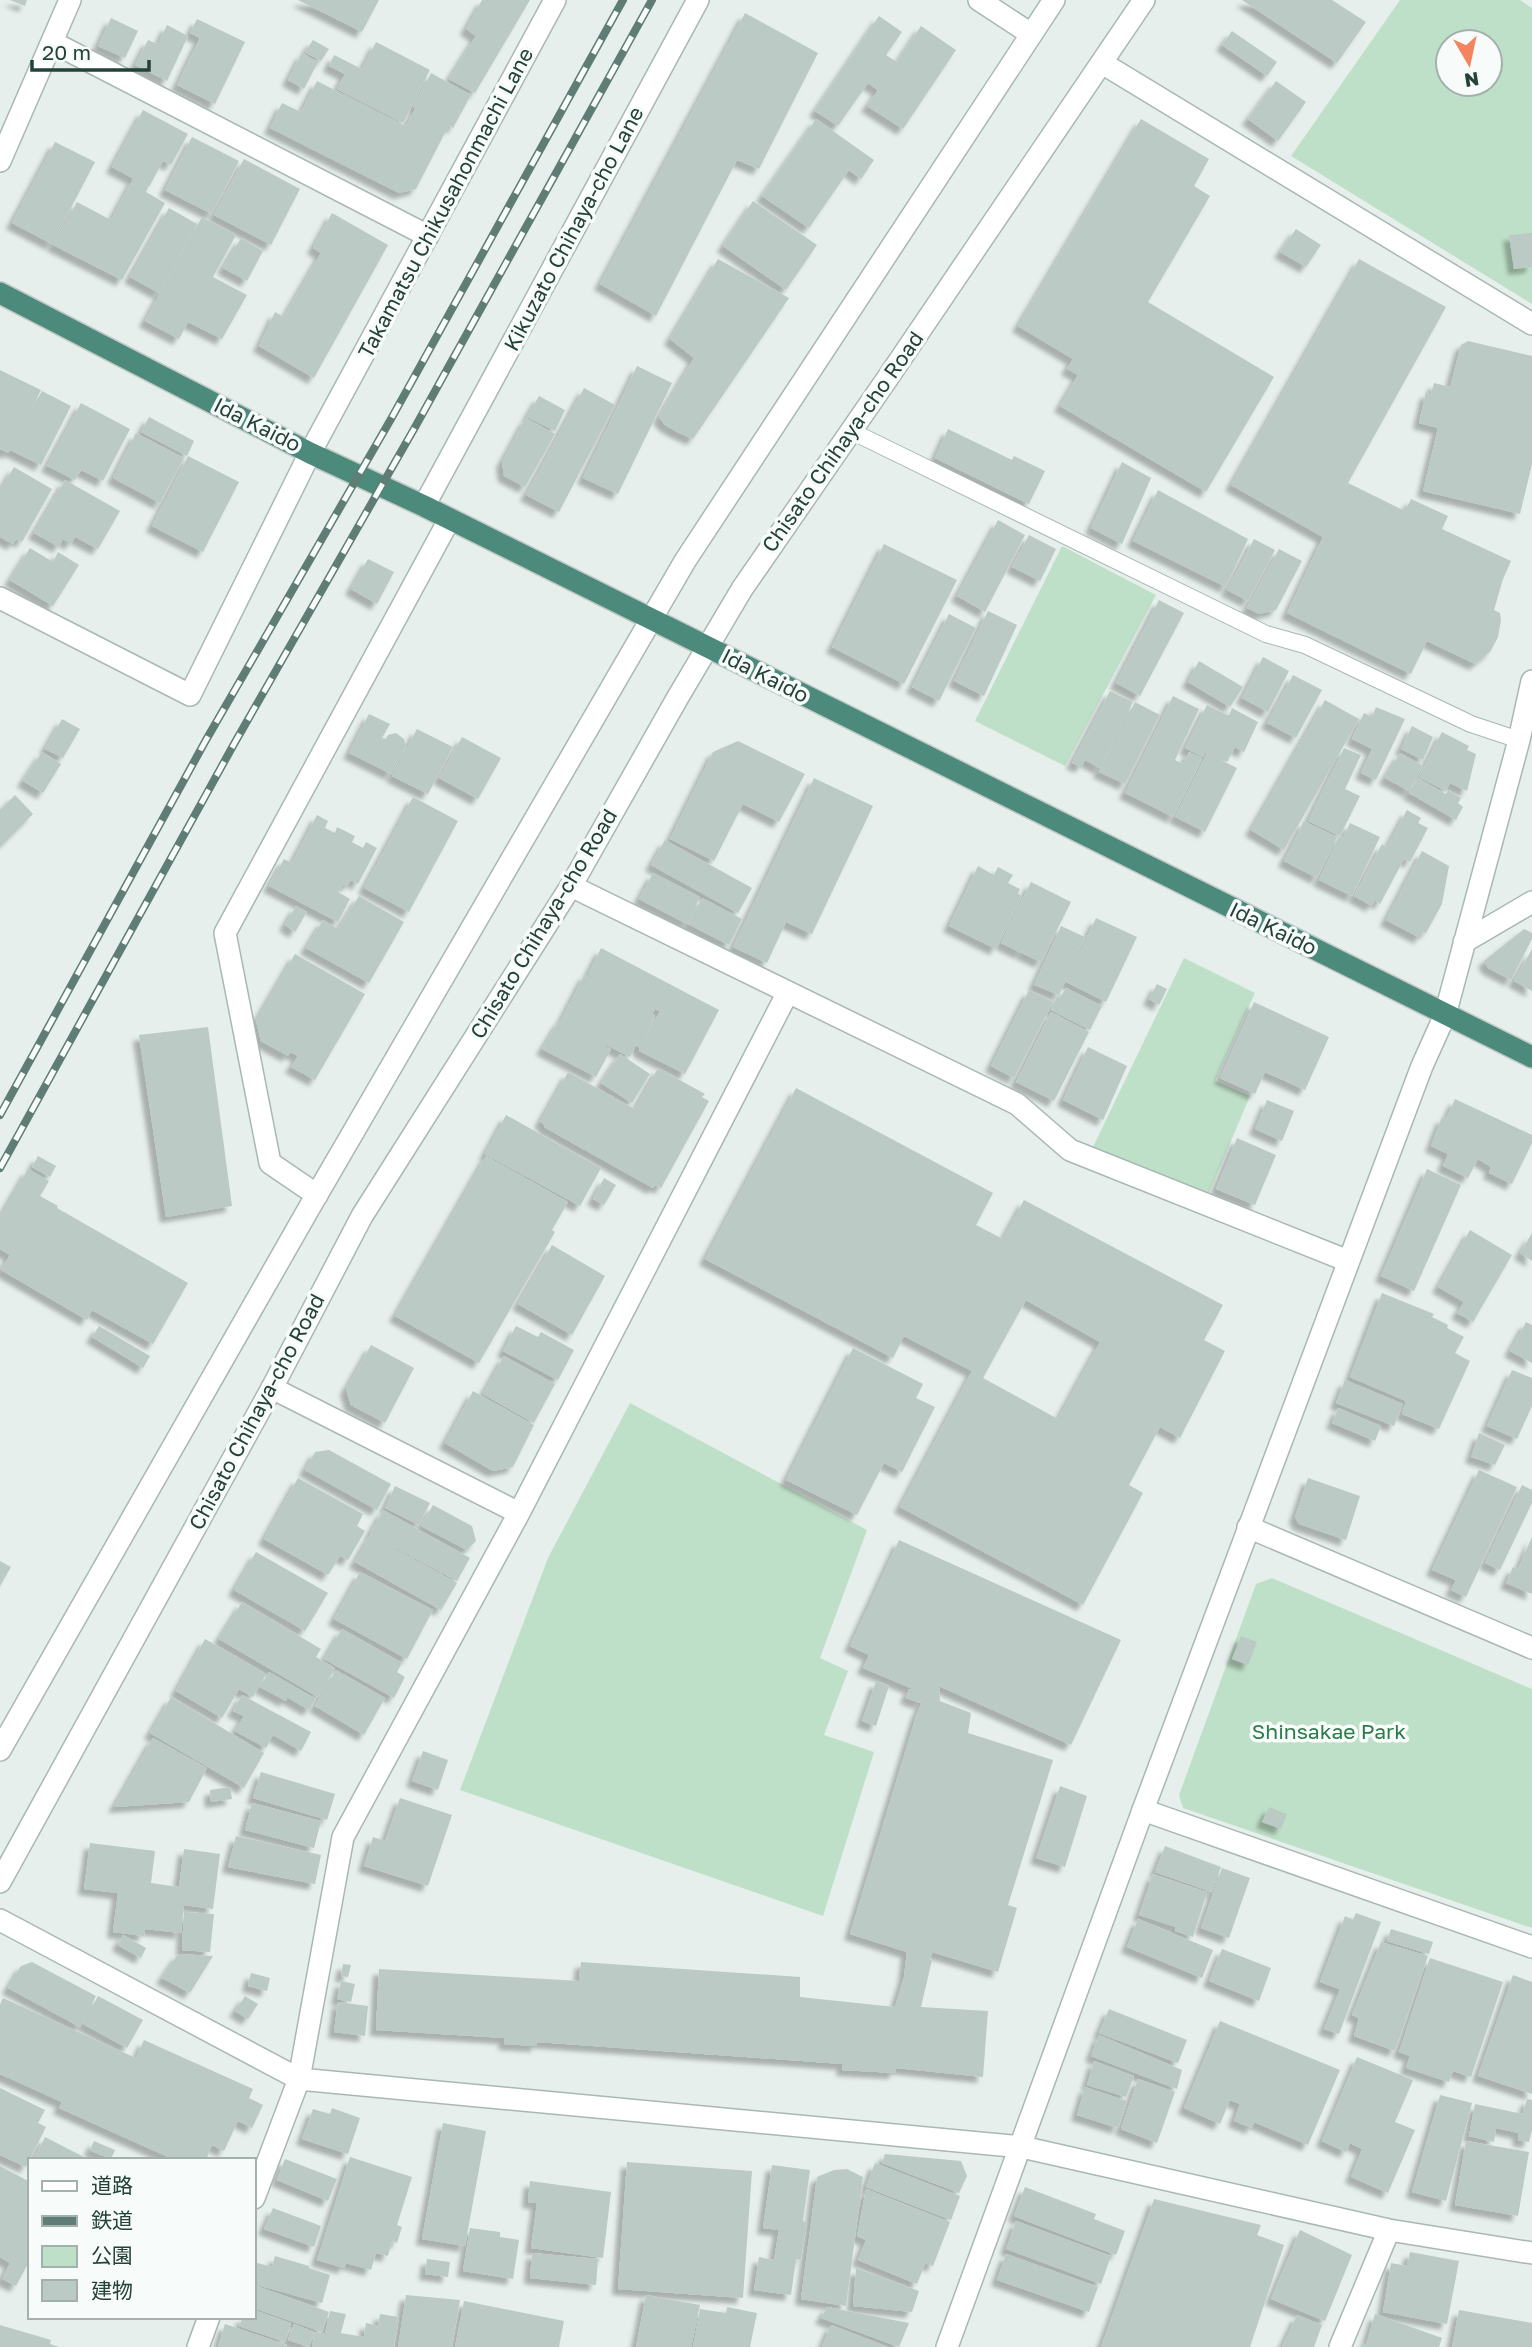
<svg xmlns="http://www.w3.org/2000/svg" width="1532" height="2347" font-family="'Golos Text','Noto Sans JP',sans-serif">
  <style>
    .green { fill: #bfe0c8; fill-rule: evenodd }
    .building { fill: #bbcac4; fill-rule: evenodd; filter: url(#shadow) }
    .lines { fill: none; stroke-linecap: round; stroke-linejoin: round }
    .service-casing { stroke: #a8b8b2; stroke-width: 18 }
    .minor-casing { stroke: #a8b8b2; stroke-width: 24 }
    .tertiary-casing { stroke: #a8b8b2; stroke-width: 24 }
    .trunk-casing { stroke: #c2cac8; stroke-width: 24 }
    .service { stroke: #fff; stroke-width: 16 }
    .minor { stroke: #fff; stroke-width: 21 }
    .tertiary { stroke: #fff; stroke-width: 21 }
    .trunk { stroke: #4c8a7c; stroke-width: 21 }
    .rail-casing { stroke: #5f7d75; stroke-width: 8 }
    .rail { stroke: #f7fbf9; stroke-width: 5; stroke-dasharray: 16; stroke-linecap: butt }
    .labels { text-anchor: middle; stroke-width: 7; stroke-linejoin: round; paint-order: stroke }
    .street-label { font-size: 21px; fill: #24423a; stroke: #f7fbf9 }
    .park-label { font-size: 21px; fill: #2d7a4b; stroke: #f7fbf9 }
  </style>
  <defs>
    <filter id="shadow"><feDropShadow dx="-6" dy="6" stdDeviation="2" flood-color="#0004"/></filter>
  </defs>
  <rect width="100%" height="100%" fill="#e6efeb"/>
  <path class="green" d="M1400,0h120l12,8v296l-241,-148zM1448,42h42v42h-42z
    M1062,546l94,49 -91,171 -90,-45z
    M1184,958l71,35 -40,88 35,15 -41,97 -117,-44z
    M630,1403l237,127 -47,128 28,13 -24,64 50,17 -51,164 -363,-126 88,-232z
    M1272,1578l260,111v239l-349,-120 -4,-13 77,-211z"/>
  <path class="building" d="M10,0h17l-2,6z
    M298,0h81l-17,32z
    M482,0h48l-55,93 -26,-14 27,-43 -10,-7z
    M1242,0h90l34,22 -29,41z
    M745,13l73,40 -59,116 -22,-9 -81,156 -56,-32z
    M879,16l23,16 -16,23 11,7 24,-36 35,24 -53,79 -36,-23 11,-16 -10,-7 -30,43 -23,-15z
    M111,18l27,13 -13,27 -27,-12z
    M197,19l48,23 -30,62 -38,-19 23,-47 -10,-5z
    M167,25l21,11 -21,45 -32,-16 13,-25 10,4z
    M1232,31l45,31 -10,14 -45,-31z
    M313,40l16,9 -8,12 -16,-9z
    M376,42l54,28 -27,53 -66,-34 8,-15 -16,-8 5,-11 28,14z
    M302,53l16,9 -14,27 -16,-9z
    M431,73l40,22 -18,33 -4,-3 -33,64 -17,4 -129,-65 12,-25 19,9 16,-31 89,45 9,-17 15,6 -17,-8z
    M1276,81l30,21 -28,39 -30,-22z
    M143,110l45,24 -17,31 -8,-4 -14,26 -37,-20z
    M816,119l58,41 -13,19 -12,-9 -40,58 -47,-32z
    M1141,119l68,40 -15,27 16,10 -62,106 126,75 -68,115 -146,-86 18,-31 -11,-6 6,-10 -55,-33z
    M192,137l47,24 -27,53 -47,-24z
    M55,142l40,20 -43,82 -40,-21z
    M244,159l56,30 -29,56 -57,-30z
    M133,179l15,8 -2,5 19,11 -43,77 -69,-35 24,-43 34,18z
    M753,201l64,44 -31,45 -63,-44z
    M169,208l28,16 -38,69 -29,-16z
    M332,213l56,32 -74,133 -55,-32 16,-34 9,5 37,-64 -8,-5z
    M202,217l34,18 -23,42 34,18 -25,44 -34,-17 -9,17 -34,-18z
    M1296,229l25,16 -15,22 -26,-15z
    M1532,233v34l-18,2 -5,-34z
    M241,238l22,13 -16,30 -24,-13z
    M718,259l71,39 -96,141 -16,-7 -12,-7 -6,-8 35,-59 -24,-19z
    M1359,259l87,48 -98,176 57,28 6,-12 37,17 -6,13 69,32 -8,18 -9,31 6,3 1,7 -3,17 -8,15 -15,12 -48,-23 -16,33 -124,-61 36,-76 -92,-52z
    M1468,341l64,15v108l-12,50 -97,-23 15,-63 -19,-5 7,-31 5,2 3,-11 16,4 11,-42z
    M637,366l35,17 -54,111 -35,-16z
    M0,370l41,20 -13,26 14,-25 29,15 -30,59 -31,-15 -2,3 -8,-4z
    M584,388l31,17 -56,107 -33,-17z
    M539,396l26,14 -10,21 -28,-14z
    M81,403l49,26 -27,52 -22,-11 -6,10 -28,-14z
    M149,417l45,24 -7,15 -46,-24z
    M526,418l29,16 -30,53 -21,-11 -2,-14z
    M948,429l64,31 2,-4 31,15 -16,33 -94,-46z
    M136,433l48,25 -24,45 -47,-25z
    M188,456l51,26 -36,70 -51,-26z
    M1122,462l29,16 -29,66 -31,-16z
    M14,467l38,22 -30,53 -6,-3 -3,5 -13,-7v-46z
    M65,480l55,31 -22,38 -23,-12 -4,7 -8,-5 -4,8 -25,-14z
    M1158,490l90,49 -22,48 -93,-46z
    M998,520l27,15 -40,77 -28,-16z
    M1029,535l27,14 -16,32 -28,-14z
    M1254,539l21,11 -27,51 -21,-11z
    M884,544l73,36 -53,104 -72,-37z
    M30,548l23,14 5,-10 21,13 -26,41 -43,-26z
    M1279,549l23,12 -26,49 -17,4 -12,-6z
    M368,559l26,13 -17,32 -26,-15z
    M1159,600l25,13 -44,83 -24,-13z
    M988,611l29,14 -33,71 -30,-15z
    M949,614l27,14 -37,73 -27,-14z
    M1263,657l26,14 -21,41 -26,-14z
    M1199,661l44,26 -13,20 -42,-25z
    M1293,675l29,15 -26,48 -29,-15z
    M1110,691l23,11 -33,66 -15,-8 -4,7 -9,-4z
    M1173,696l26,13 -24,51 8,4 6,-12 13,6 -29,59 -48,-24z
    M1325,700l34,19 -75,131 -33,-20z
    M1135,702l25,13 -35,69 -26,-12z
    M1207,705l22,11 3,-8 26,14 -14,30 -9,-5 -8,15 -21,-10 -3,5 -18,-9z
    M1376,707l29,12 -29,61 -15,-7 11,-24 -20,-10 12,-26 8,4z
    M369,714l21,10 -8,14 4,1 2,-4 8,-2 8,6 2,7 -15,28 -42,-21z
    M62,719l18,10 -17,29 -18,-9z
    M1412,726l21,11 -10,23 -22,-11z
    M417,729l36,18 -25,47 -36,-18z
    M1442,732l27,14 -2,4 9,4 -9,37 -17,-8 -4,8 -27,-14z
    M462,737l39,21 -23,41 -39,-21z
    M738,741l67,33 -26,48 -36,-18 -29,57 -44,-22 43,-87z
    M1344,748l17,7 -16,34 15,7 -20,40 -32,-15z
    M42,752l19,12 -18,29 -20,-12z
    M1207,753l30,15 -32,64 -30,-15z
    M1400,753l23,13 -14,25 -24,-13z
    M814,778l59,28 -61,128 -26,-12 -19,41 -34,-16z
    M1418,778l28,16 2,-4 13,8 -3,5 5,4 -7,13 -47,-27z
    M15,795l18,19 -33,33v-37z
    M413,797l45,24 -49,91 -45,-24z
    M1407,810l14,8 -3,5 10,5 -18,34 -6,-3 -24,45 -5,-4 -3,6 -18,-10 28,-52 5,3z
    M317,815l11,6 -3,7 10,5 2,-6 18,9 -3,6 11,6 3,-6 11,6 -19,36 -7,-4 -4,6 -4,-2 -5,8 12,7 -12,23 -69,-36 15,-27 8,4z
    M1304,821l33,16 -20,41 -33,-17z
    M1350,823l30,14 -28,59 -33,-16 20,-44 4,2z
    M665,840l87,48 -14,25 -87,-48z
    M1422,851l27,15 -7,38 -16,29 -3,-1 -3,6 -34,-18z
    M978,866l16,9 4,-8 15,8 -5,8 12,6 -2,5 4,2 -26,53 -47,-23z
    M653,873l47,24 -13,27 -48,-25z
    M1031,882l40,20 -30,60 -19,-9 16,-35 -17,35 -20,-10z
    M359,896l45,26 -35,61 -63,-35 17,-28 15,9z
    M702,898l40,21 -13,26 -41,-21z
    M296,906l11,6 -12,20 -10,-7z
    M1096,918l41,19 -31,65 -40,-20z
    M1061,926l24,11 -26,58 -25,-10z
    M1524,929l8,4v6l-21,41 -23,-12 -4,-7z
    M601,948l118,62 -34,64 -46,-23 1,-3 -4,-3 -6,12 -63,-32 44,24 -15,28 -54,-28 17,-28 1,1 25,-48 59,30 -56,-30zM655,1009l5,2 -16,31 11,-26 -3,-2z
    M1532,949v42l-18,-10z
    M295,954l70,40 -50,86 -24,-13 7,-11 -8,-4 -2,4 -27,-15 -5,-20z
    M1157,984l10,5 -8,16 -10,-6z
    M1066,988l36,18 -12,24 -39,-20 6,-14 3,2z
    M1029,990l24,12 -39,76 -23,-12z
    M1254,1002l75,35 -24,53 -40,-18 -10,22 -35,-16z
    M1051,1012l38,20 -35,69 -38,-19z
    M208,1027l24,179 -66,11 -27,-182z
    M1088,1047l39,19 -24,54 -40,-20z
    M620,1054l30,20 -18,29 -31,-20z
    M658,1068l47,26 -3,3 7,4 -48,87 -5,-3 -3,3 -109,-61 1,-2 -5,-3 28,-50 67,37z
    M796,1088l197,105 -17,32 27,14 21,-39 199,105 -19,35 21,11 -45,87 -20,-11 -31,58 14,8 -60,112 -183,-98 72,-136 -68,-35 -11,22 -188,-99zM1026,1300l74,42 -42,77 -75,-41z
    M1455,1099l77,36v8l-20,41 -23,-11 2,-6 -13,-8 -10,19 -25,-12 5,-12 -17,-8 11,-29 4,2z
    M1267,1100l27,11 -12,30 -27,-12z
    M506,1115l95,53 -21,38 -95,-52z
    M1237,1138l39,17 -21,50 -39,-16z
    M38,1156l18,10 -6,11 -18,-10z
    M486,1156l82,46 -16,28 3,2 -76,131 -84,-47z
    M28,1169l21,12 -9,15 18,10 -1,2 131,75 -35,61 -61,-34 -5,10 -86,-50 9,-15 -10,-6v-32z
    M1427,1169l34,16 -47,106 -33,-15z
    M604,1178l12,7 -12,20 -11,-6z
    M1470,1230l42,25 -39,67 -16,-9 7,-11 -26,-15z
    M1532,1233v28l-12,-8z
    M552,1245l53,31 -33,59 -54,-31z
    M1382,1293l52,21 -2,3 16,8 -1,3 17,9 -9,16 15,8 -31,68 -37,-15 4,-13 -56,-24z
    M1526,1322l6,3v38l-22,-12z
    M99,1326l51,30 -7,12 -51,-31z
    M516,1326l22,11 3,-5 33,18 -16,30 -55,-29z
    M371,1345l43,23 -29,55 -34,-18 -5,-16z
    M853,1348l70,36 -7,14 19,9 -33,65 -18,-9 -27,52 -71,-35z
    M504,1356l51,28 -21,39 -51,-29z
    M1512,1370l20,8v28l-15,33 -30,-13z
    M1345,1380l58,24 -9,22 -58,-23z
    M473,1391l61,34 -21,42 -20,4 -48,-28z
    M1338,1408l43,18 -6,15 -43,-18z
    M1479,1433l26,12 -10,20 -24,-8z
    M329,1450l62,34 -14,26 -72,-40 10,-18z
    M1479,1470l38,17 -51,110 -15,-7 5,-10 -24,-10z
    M298,1478l65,36 -6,12 8,5 -17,29 -8,-4 -12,19 -64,-36z
    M1308,1478l52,18 -14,44 -47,-16 -4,-7z
    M1522,1485l10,5v13l-32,67 -15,-7z
    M395,1486l35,17 -11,22 -34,-17z
    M433,1505l39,21 4,15 -9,9 -46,-24z
    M383,1510l87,48 -13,23 -87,-47z
    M370,1535l87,48 -16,27 -86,-48z
    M1532,1537v57l-26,-11 7,-16 5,2z
    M899,1540l222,100 -50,105 -132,-59 1,15 31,12 -3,20 85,27 -45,145 9,3 -19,64 -66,-20 -2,7 2,1 -11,47 67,4 -5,66 -87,-9 -1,5 -53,-3 1,-6 -306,-22v4l-33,-2 1,-6 -129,-8 3,-61 200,12 2,-19 219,15v20l95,10 9,-30 3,-25 -57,-18 66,-218 9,-22 -5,9 -14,-5 3,-9 9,2 -55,-23 6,-13 -19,-9z
    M256,1552l72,41 -23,38 -71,-41z
    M0,1561l11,6 -11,19z
    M360,1572l73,38 -26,49 -73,-40z
    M242,1602l79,47 -5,8 19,11 -17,29 -99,-58z
    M342,1629l60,34 -5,9 8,5 -11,21 -70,-39z
    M1241,1636l16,6 -9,23 -16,-6z
    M205,1639l61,35 -13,23 -14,-8 -17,29 -46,-27z
    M336,1670l49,28 -21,37 -49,-29z
    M269,1672l47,27 -7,11 -22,-13 -1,4 -26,-14z
    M876,1681l13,5 -13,40 -14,-5z
    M242,1695l69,37 -10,19 -28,-16 -7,13 -31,-17 9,-15 -11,-5z
    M171,1697l93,56 -20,35 -94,-55z
    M153,1738l54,30 -18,34 -75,5z
    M423,1751l25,9 -10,30 -26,-9z
    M261,1772l74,22 -8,26 -74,-22z
    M1060,1786l27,10 -22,71 -29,-9z
    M230,1787l2,12 -21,3 -1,-12z
    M400,1798l52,17 -24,71 -64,-20 9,-29 12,4z
    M252,1803l69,18 -7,27 -69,-18z
    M1269,1807l18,7 -6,15 -19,-7z
    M236,1836l85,19 -6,29 -87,-17z
    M90,1843l65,8 -4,32 28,4 5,-38 36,5 -7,55 -29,-4 -3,28 -36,-4 -1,7 -31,-4 5,-39 -34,-4z
    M1165,1846l56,21 -9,25 -57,-20z
    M1222,1868l28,10 -21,60 -28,-10z
    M1153,1874l54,18 -14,45 -18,-6 1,-4 -37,-12z
    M184,1912l30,2 -4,38 -28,-2z
    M1356,1913l25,9 -42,112 -15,-5 16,-40 -20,-7 25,-66 8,4z
    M1138,1919l75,31 -11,28 -75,-31z
    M1391,1929l42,13 -4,12 -42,-13z
    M123,1935l23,13 -5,10 -23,-13z
    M1381,1942l47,14 -33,95 -41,-15 5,-18 -7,-3z
    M1222,1949l49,19 -12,33 -50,-20z
    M178,1954l35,2 -23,37 -28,-15z
    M1430,1958l73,24 -32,95 -18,-6 -4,11 -43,-14 4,-12 -11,-4z
    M32,1962l64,34 -16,31 -72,-39 13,-22z
    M343,1964l8,1 -3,12 -7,-1z
    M251,1973l19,5 -3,13 -19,-5z
    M1513,1975l19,7v112l-54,-18z
    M341,1981l14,3 -4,18 -14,-3z
    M98,1996l45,24 -16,28 -44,-24z
    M245,1996l13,8 -10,15 -13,-8z
    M3,1998l133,60 8,-18 109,49 -4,9 14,7 -11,23 -14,-7 -14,30 -12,-6 -6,15h-31l-116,-52 3,-6 -62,-28v-69z
    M338,2002l30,4 -3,30 -31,-4z
    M1109,2009l78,31 -9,23 -79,-30z
    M1220,2021l120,49 -32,75 -54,-23 -2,6 -18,-7 6,-17 -10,-4 -10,24 -36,-16z
    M1099,2035l83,35 -5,19 -86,-33z
    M1357,2057l56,23 -18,42 20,8 -27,63 -37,-16 11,-28 -12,-6 -4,9 -24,-11z
    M1094,2061l40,15 -8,21 -39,-12z
    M1138,2079l37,13 -18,51 -36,-14z
    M1085,2087l42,14 -9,27 -41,-13z
    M0,2088l45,22 -7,13 8,4 -20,40 -26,-12z
    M1440,2095l32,8 -26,98 -34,-9z
    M1527,2099l5,1v30l-3,12 -11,-2 1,-7 -23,-5 -2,14 -25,-6 6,-32 48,10z
    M332,2108l28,10 -12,36 -46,-15 11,-30 17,5z
    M443,2123l43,8 -21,115 -43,-7z
    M45,2137l41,21 -1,2h-52z
    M94,2141l21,9 -4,9 -21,-9z
    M1466,2141l63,11 -11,64 -63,-11z
    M885,2154l76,7 6,15 -8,17 -77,-30z
    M350,2157l62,20 -15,48 5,2 -5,16 -5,-2 -4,15 -12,-3 -5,17 -25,-7 -2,5 -27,-8z
    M285,2159l52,20 -9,22 -51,-21z
    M627,2162l125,9 -9,127 -125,-9z
    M875,2163l85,33 -9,24 -85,-33z
    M772,2165l38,5 -7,51 4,1 -6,38 -5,-1 -5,36 -37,-5 5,-33 15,3 5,-30 -16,-2z
    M0,2166l30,16v78l-14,26 -14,-7 8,-16 -10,-6z
    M847,2169l16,8 -17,129 -45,-7 16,-122 17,-7z
    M530,2181l81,11 -8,66 -72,-10 6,-45 -9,-1z
    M1025,2187l71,27 -2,5 31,12 -9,24 -102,-39z
    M866,2189l84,33 -17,44 -37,-14 29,12 -8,20 -59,-24 8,-20 -9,-4z
    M1154,2199l107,26 -4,10 27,10 -34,102h-149z
    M273,2208l48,18 -7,21 -50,-18z
    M1016,2221l95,35 -10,28 -95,-35z
    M470,2228l30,4v5l19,3 -6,39 -50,-8z
    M1300,2230l52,25 -27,66 -54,-22z
    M1410,2252l49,9 -12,63 -64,-12 8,-49 16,3z
    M532,2253l66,6 -2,26 -66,-7z
    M1006,2254l92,33 -9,25 -92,-32z
    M275,2256l34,10v2l21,7 -8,28 -68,-19v-22l18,5z
    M427,2259l23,3 -2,15 -23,-3z
    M856,2268l63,23 -7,21 -59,-6z
    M254,2285l75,27 -7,20 -68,-24z
    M406,2295l54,5 -8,47h-54z
    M646,2295l54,10 -9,42h-55z
    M464,2301l100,20 -5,26h-104z
    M727,2307l30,6 -7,34h-57l7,-38 26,4z
    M827,2307l82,16 -10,24 -78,-29z
    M254,2310l37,13 -6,19 -46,-16 4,-9h11z
    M1459,2310l73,13v24h-80z
    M330,2311l16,3 -5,19 23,4 2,-14 12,3 2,-12 19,3 -5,30h-82l3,-15 12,2h-2z
    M1375,2314l67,24 -3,9h-78l1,-4 4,2z
    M1297,2315l25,10 -8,22h-32z
    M225,2324l62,21 -1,2h-68z
    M294,2324l20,8 -5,15 -21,-7z
    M0,2325l51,15 -1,4 9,3h-59z
    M831,2325l57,22h-66z"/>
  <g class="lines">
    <defs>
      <path id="service" d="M851,431l415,203 39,11 166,79 48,16"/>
      <path id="minor" d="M979,0l52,34
        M52,42l376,194
        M1102,63l430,261
        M0,161l70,-161
        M424,506l274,-506
        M0,598l190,97 120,-242 245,-453
        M571,886l446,218 53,46 278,111
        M1464,942l68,-40
        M1445,1015l74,-275 13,-59
        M317,1195l-47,-32 -45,-230 224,-413
        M272,1388l247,125
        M1248,1527l284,121
        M1143,1810l389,137
        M0,1920l299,159 723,68 367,83 143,23
        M254,2198l45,-119 44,-242 176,-324 269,-521
        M198,2347l11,-30
        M1340,2347l49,-117"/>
      <path id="tertiary" d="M0,1750l308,-540 377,-649 369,-561
        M0,1882l272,-494 90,-172 209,-330 107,-189 64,-108 145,-210 257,-379
        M947,2347l196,-537 279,-744 23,-51"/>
      <path id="trunk" d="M0,293l310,160 114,53 1108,551"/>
    </defs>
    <use href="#service" class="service-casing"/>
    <use href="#minor" class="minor-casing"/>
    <use href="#tertiary" class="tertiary-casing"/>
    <use href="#trunk" class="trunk-casing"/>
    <use href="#service" class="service"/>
    <use href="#minor" class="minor"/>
    <use href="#tertiary" class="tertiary"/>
    <use href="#trunk" class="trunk"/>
    <defs>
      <path id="rail" d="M0,1115l206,-375 185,-321 232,-419
        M0,1168l234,-424 180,-315 238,-429"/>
    </defs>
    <use href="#rail" class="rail-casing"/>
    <use href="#rail" class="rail"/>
  </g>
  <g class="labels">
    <g class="street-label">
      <text transform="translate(446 203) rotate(-62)" y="7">Takamatsu Chikusahonmachi Lane</text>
      <text transform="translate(574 229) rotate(-62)" y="7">Kikuzato Chihaya-cho Lane</text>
      <text transform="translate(257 425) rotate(27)" y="7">Ida Kaido</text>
      <text transform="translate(843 442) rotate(-55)" y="7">Chisato Chihaya-cho Road</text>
      <text transform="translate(765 676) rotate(27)" y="7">Ida Kaido</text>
      <text transform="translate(544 924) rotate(-59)" y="7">Chisato Chihaya-cho Road</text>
      <text transform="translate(1273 929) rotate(26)" y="7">Ida Kaido</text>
      <text transform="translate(257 1412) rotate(-62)" y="7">Chisato Chihaya-cho Road</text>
    </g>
    <g class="park-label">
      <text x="1329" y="1739">Shinsakae Park</text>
    </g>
  </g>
  <rect x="28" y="2158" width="228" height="161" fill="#f7fbf9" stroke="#a3b1ad" stroke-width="2"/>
  <rect x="42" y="2181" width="35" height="10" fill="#ffffff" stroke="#a3b1ad" stroke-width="2"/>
  <text x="91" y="2193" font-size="21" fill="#24423a">道路</text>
  <rect x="42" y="2216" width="35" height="10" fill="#5f7d75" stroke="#a3b1ad" stroke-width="2"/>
  <text x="91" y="2228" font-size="21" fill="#24423a">鉄道</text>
  <rect x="42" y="2246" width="35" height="21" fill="#bfe0c8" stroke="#a3b1ad" stroke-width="2"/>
  <text x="91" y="2263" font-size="21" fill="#24423a">公園</text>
  <rect x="42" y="2280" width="35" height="21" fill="#bbcac4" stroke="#a3b1ad" stroke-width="2"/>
  <text x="91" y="2298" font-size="21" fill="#24423a">建物</text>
  <g transform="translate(1469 63) rotate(171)"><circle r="33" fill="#f7fbf9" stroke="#a3b1ad" stroke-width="2"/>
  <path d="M0-5L12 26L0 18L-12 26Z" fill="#f4845f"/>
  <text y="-10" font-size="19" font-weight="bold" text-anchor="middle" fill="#24423a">N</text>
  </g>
  <path d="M32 60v10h117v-10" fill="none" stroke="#24423a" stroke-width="3.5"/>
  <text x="42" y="60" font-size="21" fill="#24423a" stroke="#f7fbf9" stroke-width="5" paint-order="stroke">20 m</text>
</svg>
